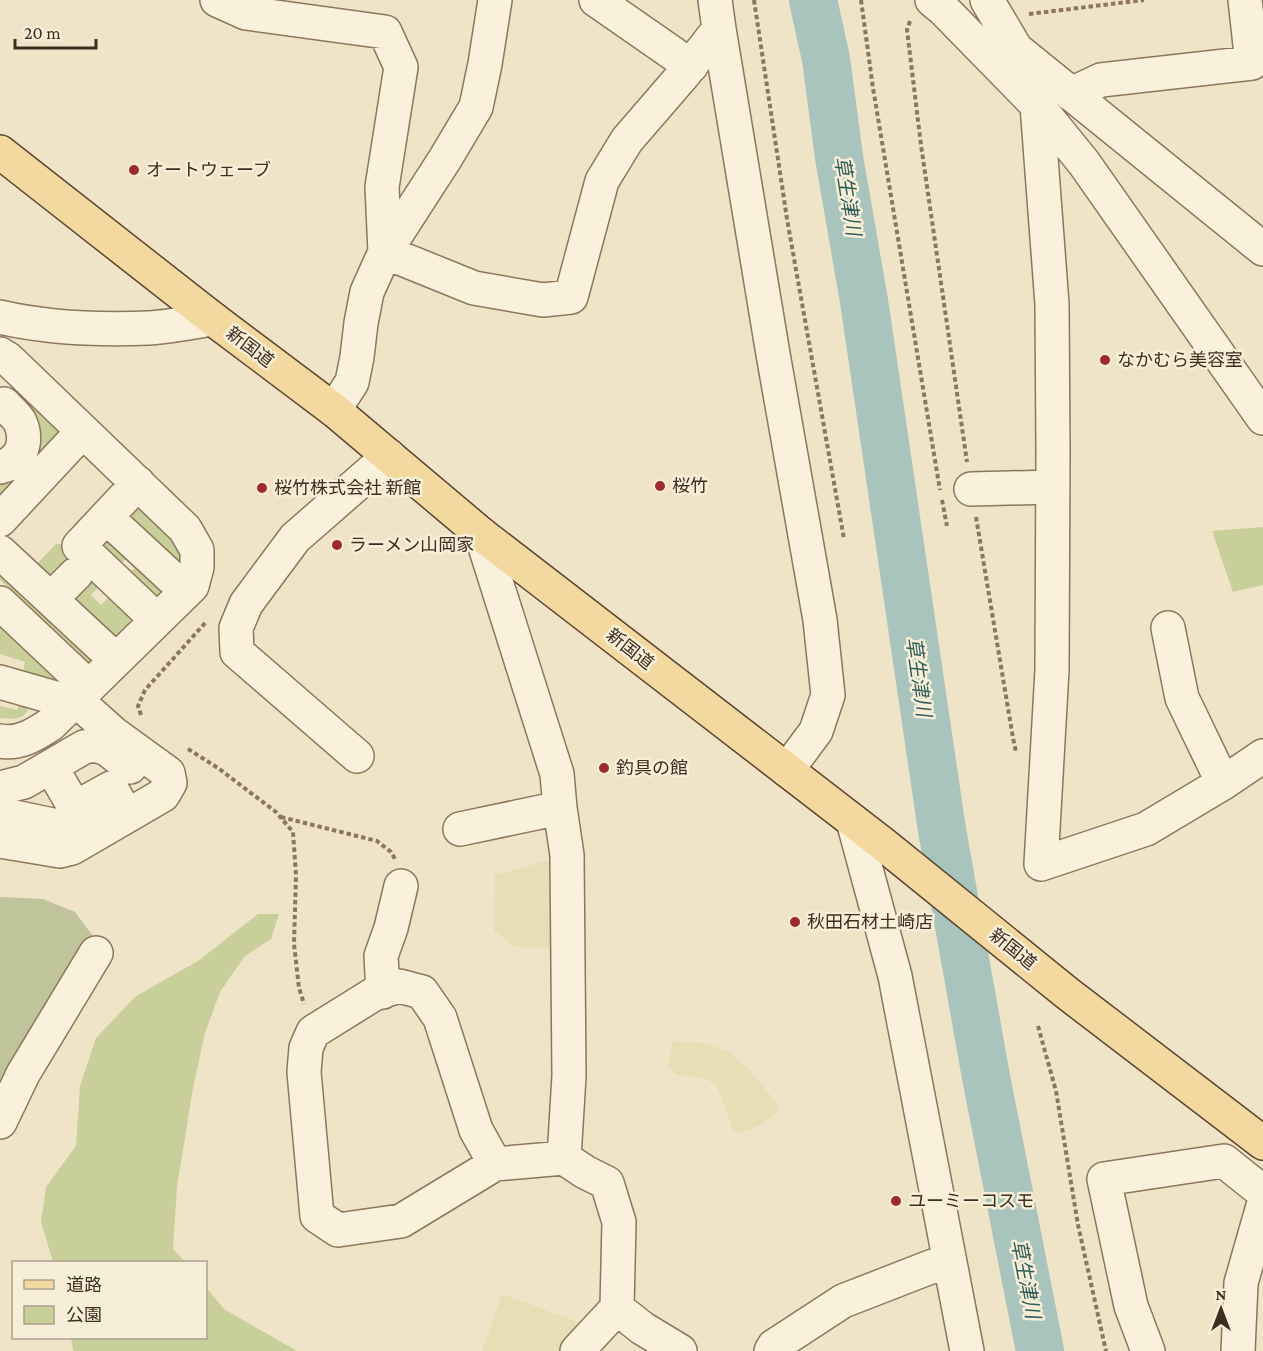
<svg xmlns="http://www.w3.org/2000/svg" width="1263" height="1351" font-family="'Crimson Pro','Noto Sans JP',serif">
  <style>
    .farmland { fill: #e6deb5 }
    .green { fill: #c9cf9b }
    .cemetery { fill: #bfc49a }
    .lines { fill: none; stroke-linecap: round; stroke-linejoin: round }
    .river { stroke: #a9c4bc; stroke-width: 48 }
    .minor-casing { stroke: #8d765c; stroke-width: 36 }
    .major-casing { stroke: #5b4430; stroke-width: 36 }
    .path { stroke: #8d765c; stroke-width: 4; stroke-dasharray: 4.5 3; stroke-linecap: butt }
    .minor { stroke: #faf1dc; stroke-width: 33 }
    .major { stroke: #f3d9a0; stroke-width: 33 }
    .poi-dot { fill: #9e2a2b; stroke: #f7eed8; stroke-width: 2 }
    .labels { text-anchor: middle; stroke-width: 5; stroke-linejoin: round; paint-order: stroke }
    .poi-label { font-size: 18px; fill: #3d2e20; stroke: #f7eed8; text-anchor: start }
    .street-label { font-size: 18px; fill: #3d2e20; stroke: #f7eed8 }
    .water-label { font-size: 20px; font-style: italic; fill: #2f5d5a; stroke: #f7eed8 }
  </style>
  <rect width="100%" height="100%" fill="#f0e4c8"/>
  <path class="farmland" d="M542,862h13l-3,86 -36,-1 -22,-16 1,-56z
    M673,1041l31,2 25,9 20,17 26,32 4,10 -18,14 -22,8 -6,-3 -16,-43 -10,-8 -32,-5 -7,-8z
    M502,1294l84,31 -24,26h-80z"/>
  <path class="green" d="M27,406h8l23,19v9l-58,62v-20z
    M134,508l8,3 30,27 6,9 2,16 -54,-46z
    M1263,527v58l-30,7 -21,-61z
    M107,535l27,16 -14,14 9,9 14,-15 22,31 -9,10 -58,-55z
    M56,544h9l39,37 -13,14 10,10 14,-15 22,25 -22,22 -64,-52 -18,-17z
    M0,565l90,85 1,12 -3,2 -88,-84z
    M0,623l65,62 -43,-9 3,-14 -25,-8z
    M20,702l9,4c-3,15 -17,13 -29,12v-12l17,4z
    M258,914h21l-8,25 -26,17 -25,36 -15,41 -12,55 -16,99 -4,62 12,13h-132l-12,-40 5,-35 30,-41 4,-60 16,-48 40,-42 62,-35z
    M206,1287l18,22 73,42h-224l-2,-13h135z"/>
  <path class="cemetery" d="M0,897l43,2 32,13 17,23 -4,13 -85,131 -3,-1z"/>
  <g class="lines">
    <path class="river" d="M813,0l13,59 13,98 25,144 78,529 44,247 54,274"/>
    <defs>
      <path id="minor" d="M217,0l29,13 139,19 16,35 -19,120 3,65 89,36 69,12 28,-3 31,-116 25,-41 57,-66 35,-45 -4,-29
        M596,0l95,66
        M932,0l11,9 94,96 47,58 179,255
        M987,0l29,49 247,200
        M719,29l54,325 47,266 8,75 -12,36 -29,39
        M1071,94l30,-14 151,-17 -7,-63
        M1037,105l15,199 1,147 -1,219 -11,194 105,-35 77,-46 40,-27
        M0,317c47,11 100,13 149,11 21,-1 43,-6 64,-9
        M0,354l8,5 177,170 12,21v17l-5,19 -141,138c-15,10 -32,21 -51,17
        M334,410l18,-28 5,-25 4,-34 6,-31 18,-40 60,-93 31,-52 9,-43 10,-64
        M0,467c4,-1 10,-3 13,-6 12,-9 13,-26 7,-39 -4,-7 -11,-12 -16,-18
        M138,483l-59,63 78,74
        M971,489l82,-2
        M106,517l80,74
        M0,520l83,-89
        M481,534l76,240 3,34 7,47 2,221 -5,82 21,14 22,11 12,39 -2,86 -40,43
        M0,552l116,108
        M51,599l25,-25
        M0,603l89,84
        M1168,628l14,70 41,85
        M0,682l73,21
        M357,756l-120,-104 -1,-24 10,-24 49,-66 94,-82
        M51,767l24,41 36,-20 16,28
        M0,788l24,-6 60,-35 11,-2 12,4 23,18
        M0,814l96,20
        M853,821l42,155 72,375
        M460,829l100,-21
        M0,841l60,10 12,-3 91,-53 7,-12 -2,-10 -55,-40 -37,-33
        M383,992l-2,-36 10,-28 10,-42
        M0,1122l23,-48 73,-121
        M495,1164l-94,57 -63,9 -21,-14 -13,-144 2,-24 7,-16 61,-38 25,-8 23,6 18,26 36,112 19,34 69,-6
        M617,1308l25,20 38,23
        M771,1351l3,-5 69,-45 90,-35
        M1148,1351l-17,-45 -27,-127 120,-18 39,31
        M1238,1351l3,-68 22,-77"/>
      <path id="major" d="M0,152l213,167 121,91 147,124 402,310 184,149 196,150"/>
    </defs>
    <use href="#minor" class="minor-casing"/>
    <use href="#major" class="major-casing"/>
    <path class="path" d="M754,0l33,219 57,320
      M861,0l12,88 67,402
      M1029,14l115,-14
      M910,21l-3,9 14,115 46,317
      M942,500l5,26
      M976,517l37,221 3,14
      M141,715l-3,-9 7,-16 61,-68
      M188,749l30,19 58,44 17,20 3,43 -2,69 5,44 5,16
      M281,817l96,24 14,11 4,7
      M1038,1026l18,65 22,134 28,126"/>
    <use href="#minor" class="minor"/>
    <use href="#major" class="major"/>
  </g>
  <g class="poi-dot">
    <circle cx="134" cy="170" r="6"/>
    <circle cx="1105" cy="360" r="6"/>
    <circle cx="660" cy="486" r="6"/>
    <circle cx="262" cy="488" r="6"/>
    <circle cx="337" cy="545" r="6"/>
    <circle cx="604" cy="768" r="6"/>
    <circle cx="795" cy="922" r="6"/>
    <circle cx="896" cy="1201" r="6"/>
  </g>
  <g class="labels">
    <g class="poi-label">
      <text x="146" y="176">オートウェーブ</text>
      <text x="1117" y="366">なかむら美容室</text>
      <text x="672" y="492">桜竹</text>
      <text x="274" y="494">桜竹株式会社 新館</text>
      <text x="349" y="551">ラーメン山岡家</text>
      <text x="616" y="774">釣具の館</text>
      <text x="807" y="928">秋田石材土崎店</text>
      <text x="908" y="1207">ユーミーコスモ</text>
    </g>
    <g class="street-label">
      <text transform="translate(250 347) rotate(37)" y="6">新国道</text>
      <text transform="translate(630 649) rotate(38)" y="6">新国道</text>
      <text transform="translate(1013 949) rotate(39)" y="6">新国道</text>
    </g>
    <g class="water-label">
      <text transform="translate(848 196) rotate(81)" y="7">草生津川</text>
      <text transform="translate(919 677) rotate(82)" y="7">草生津川</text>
      <text transform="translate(1026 1279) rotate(79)" y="7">草生津川</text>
    </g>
  </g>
  <rect x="12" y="1261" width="195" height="78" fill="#f7eed8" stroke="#ada18e" stroke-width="1.5"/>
  <rect x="24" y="1280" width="30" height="9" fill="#f3d9a0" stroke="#ada18e" stroke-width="1.5"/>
  <text x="66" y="1291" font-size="18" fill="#3d2e20">道路</text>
  <rect x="24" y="1306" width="30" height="18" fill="#c9cf9b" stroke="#ada18e" stroke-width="1.5"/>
  <text x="66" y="1321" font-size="18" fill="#3d2e20">公園</text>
  <g transform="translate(1221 1309)" stroke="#f7eed8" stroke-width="4.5" paint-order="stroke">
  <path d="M0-4.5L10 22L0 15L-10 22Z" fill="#3d2e20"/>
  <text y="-9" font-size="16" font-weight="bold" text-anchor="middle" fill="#3d2e20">N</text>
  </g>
  <path d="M15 39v9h81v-9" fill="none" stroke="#3d2e20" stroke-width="3"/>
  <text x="24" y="39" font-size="18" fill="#3d2e20" stroke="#f7eed8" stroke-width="4.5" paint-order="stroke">20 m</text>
</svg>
